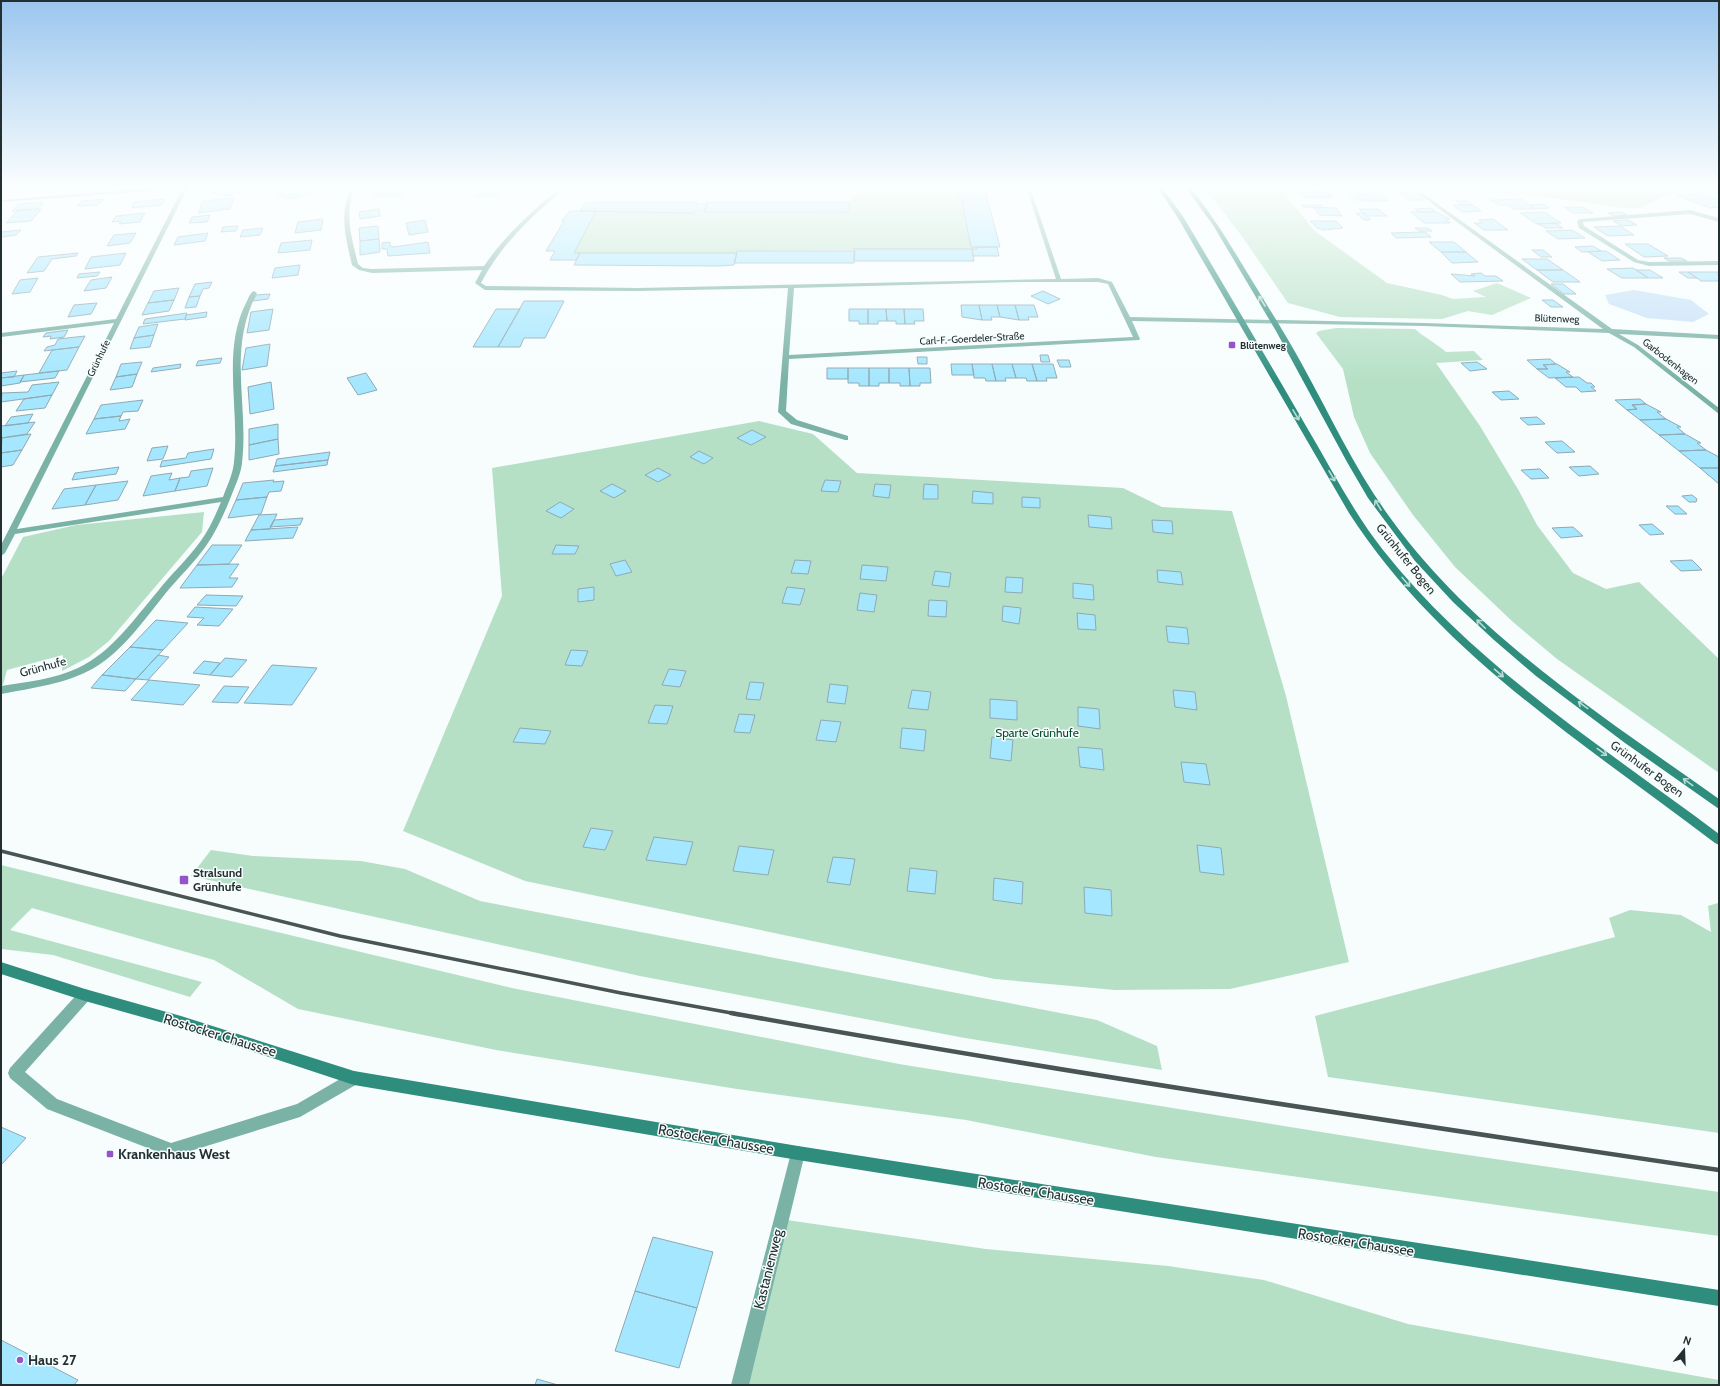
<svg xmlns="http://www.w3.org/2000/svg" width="1720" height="1386" font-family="Cabin,sans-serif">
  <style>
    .green { fill: #b6e0c6 }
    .water { fill: #c5e1f8 }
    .building { fill: #a5e7fe; stroke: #8ea9b3 }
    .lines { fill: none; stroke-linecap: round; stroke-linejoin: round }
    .street { fill: #7bb2a6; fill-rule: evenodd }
    .secondary { fill: #2f8d7d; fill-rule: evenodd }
    .rail-far1 { stroke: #495455; stroke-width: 3.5 }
    .rail { stroke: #495455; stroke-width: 4.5 }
    .oneway { stroke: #bbdbd7 }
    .poi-dot { fill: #9555ca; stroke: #f7fdfd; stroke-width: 1.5 }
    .labels { text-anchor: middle; stroke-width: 3; stroke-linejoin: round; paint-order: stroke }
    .far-street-label { font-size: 10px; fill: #232f30; stroke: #f7fdfd }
    .far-poi-label { font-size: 10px; font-weight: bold; fill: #232f30; stroke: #f7fdfd; text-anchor: start }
    .street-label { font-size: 12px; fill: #232f30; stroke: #f7fdfd }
    .park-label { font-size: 12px; fill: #064c2d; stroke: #f7fdfd }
    .poi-label { font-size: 12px; font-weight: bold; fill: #232f30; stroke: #f7fdfd; text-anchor: start }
    .near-street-label { font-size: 14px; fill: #232f30; stroke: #f7fdfd }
    .near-poi-label { font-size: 14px; font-weight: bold; fill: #232f30; stroke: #f7fdfd; text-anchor: start }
  </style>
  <rect width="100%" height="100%" fill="#f7fdfd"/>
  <path class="green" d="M864,187h95v12h5l1,3 -3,1 9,44h6v2l-240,2v2h-163l22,-42 240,2 13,-2v-9z
    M1204,187h75l36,44 72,52 55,12 11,4 33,-2 -13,-6 24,-8 34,15 -39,17 -24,-4 -26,8 -102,-2 -52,-14 -47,-68z
    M1429,187h252l-40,21h-19l-75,-11z
    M1336,328l79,1c10,9 21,14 31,23l28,-1 9,9 -47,3 44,63 39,65 18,34 36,48 33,16 33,-7 80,77v114l-162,-114 -44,-37 -58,-55 -42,-52 -43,-62 -16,-36 -11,-48 -27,-36 3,-2z
    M759,421l54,13 44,39 266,15 39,19 70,4 54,185 63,266 -119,27 -115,1 -120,-11 -470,-98 -122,-50 99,-235 -10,-128z
    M204,512l-2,20 -93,109 -20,16 -27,14 1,-16 -56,15 -4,15h-2v-106l22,-42 53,-12z
    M211,850l42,6 108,5 44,8 75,32 617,119 60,26 5,24 -197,-32 -325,-62 -449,-100z
    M1,865l154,38 357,85 387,76 528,85 292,43v44l-563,-79 -190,-37 -229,-31 -241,-39 -198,-41 -84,-49 -182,-52 -22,22 192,52 -12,15 -137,-42 -52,-6z
    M1718,903l1,230 -391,-56 -13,-61 300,-79 -6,-19 21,-8 51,5 30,17 -3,-26z
    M780,1219l206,30 182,17 96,14 144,44 311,56v5h-979z"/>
  <path class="water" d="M1634,290l57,10 18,14 -16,8 -46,-4 -38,-14 -4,-9z"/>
  <path class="building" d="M225,187h27l-25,9 -16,-4z
    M298,187l18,4 -23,8 -17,-4z
    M387,187h20l-6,9h-27l6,-6 4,1z
    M484,187h15l-2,3h4l-4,6h-22z
    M959,187h25l16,60h-29l-9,-45h3l-1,-1v-2h-5z
    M1323,191l9,4h-4l4,3h-26l-7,-5z
    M1399,192h16l10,8h-16z
    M1700,193l19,7v7l-9,1 -32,-12z
    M1349,194h7l6,6h-7z
    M1356,194h26l7,7h-26z
    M234,198l-4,11 -32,4 5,-12z
    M104,199l-6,6 -21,1 5,-5z
    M165,199l-3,6 -30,3 3,-6z
    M1521,199l15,10h-22l-7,-4h-8l-8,-5z
    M1456,201h12l5,4h-11z
    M44,202l-6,7 -26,2 7,-7z
    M605,202h92l-1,2h11l-2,7h-11v2l-114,-2 5,-8z
    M707,202h142v10h-145z
    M1543,204l6,4 -13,1 -6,-4z
    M1301,205h20l3,3 -21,-1z
    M1453,205h19l9,6 -19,1z
    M1313,207l23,1 6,8 -22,-1z
    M1564,207h19l10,6h-20z
    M1431,208l5,4h-17l-4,-3z
    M38,209h3l-10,12 -25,2 11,-12z
    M379,209l1,7 -20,3 -1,-7z
    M1359,209h19l9,7h-20z
    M570,211h26l-22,42h6l-4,7h-26l5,-9h-9l18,-30h-2l1,-2z
    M1411,212h25l14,7h-5l5,4h-26z
    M1544,212l17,11 -24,1 -17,-11z
    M1621,212l6,3 -13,1 -6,-3z
    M145,213l-5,9 -21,2 2,-3 -9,1 4,-6z
    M1356,213h7l8,7h-7z
    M210,215l-3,7 -18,1 3,-6z
    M323,219l-2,11 -26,3 3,-11z
    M1493,219l15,11h-24l-10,-7h9l-4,-3z
    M425,220l3,12 -19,3 -3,-12z
    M1628,220l9,5 -15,1 -9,-5z
    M1310,221h26l7,7 -19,2 -7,-2z
    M1555,223l8,5h-17l-8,-4z
    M238,226l-2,5 -15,1 2,-5z
    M378,226l1,13 -19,2 -1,-13z
    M1620,226l14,9 -26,1 -14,-9z
    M263,228l-3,7 -20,2 3,-7z
    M1415,228h13l4,3h-13z
    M21,230l-5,5 -15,2v-5z
    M1572,230l13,8 -27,1 -12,-8z
    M1425,232l6,5 -35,1 -5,-5z
    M136,233l-6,10 -23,3 7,-11z
    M208,233l-3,8 -31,4 4,-8z
    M379,239l1,13 -20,3v-14z
    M312,240l-2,10 -32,3 3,-10z
    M390,242v4l4,1 34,-5 2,11 -42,3 -1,-7h-5v-6z
    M1429,242h25l12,10h-25z
    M1625,244h23l20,12 -24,1z
    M1593,246l8,5 -19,1 -7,-5z
    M977,247h20l2,9h-26l-1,-7h5z
    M854,249h118l2,12h-120z
    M1532,250h11l9,7h-11z
    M737,251h118l-1,12h-120z
    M1601,251h5l14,9 -18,1 -14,-9z
    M1441,252h25l12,10 -26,1z
    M78,253l-2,3 -24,3 -8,12 -17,2 11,-16z
    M126,253l-6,12 -35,4 6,-12z
    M580,253h157l-3,12 -15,1 -145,-1z
    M1664,258h17l6,3h-18z
    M1522,259h25l16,11h-26z
    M300,265l-2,10 -26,3 3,-10z
    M1633,268l15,10h-26l-15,-9z
    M1537,270h26l17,12h-27z
    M1636,270h14l13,8h-14z
    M100,272l-3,4 -20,2 2,-4z
    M1679,272h9l9,6h-9z
    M1688,272h30l1,9h-18z
    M1481,273l4,3h11l7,5 -43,1 -9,-8 24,2 -4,-2z
    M112,277l-6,11 -22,3 7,-11z
    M38,278l-8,14 -18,2 8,-14z
    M212,282l-3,6 -6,1 -3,7 -11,1 6,-13z
    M1551,284h12l13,10h-12z
    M179,288l-5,12 -26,3 6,-12z
    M1043,291l17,8 -12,5 -17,-8z
    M270,294l-2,5 -15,2 3,-6z
    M200,296l-4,11 -11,1 4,-11z
    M174,300l-5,11 -27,4 6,-12z
    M1542,300h11l10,7h-12z
    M524,301h40l-19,37h-21l-4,9h-22z
    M97,303l-6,11 -23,3 6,-12z
    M961,305h18l3,15 -20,-3z
    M979,305h18l3,12h-9l1,3h-10z
    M997,305h18l4,15 -19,-3z
    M1015,305h19l4,12h-10l1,3h-10z
    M273,309l-4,21 -22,3 4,-21z
    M496,309h24l-22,38h-25z
    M849,309h19v15h-9v-3h-10z
    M868,309h18l1,12h-9v3h-10z
    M886,309h18l1,15h-9v-3h-9z
    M904,309h19l1,12h-10l1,3h-10z
    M207,312l-1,5 -21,3 1,-5z
    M187,313l-2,6 -42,5 2,-5z
    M158,324l-4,11 -20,3 5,-11z
    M68,330l-4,7 -14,2 1,-3 -8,1 3,-4z
    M154,335l-4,12 -20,2 4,-11z
    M85,336l-6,11 -35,4 3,-4 8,-2 3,-6z
    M270,344l-3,22 -25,4 4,-22z
    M79,347l-12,23 -28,3 13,-23z
    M1040,355h8l2,7h-9z
    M917,357h10v7h-9z
    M222,358l-2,5 -24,3 2,-5z
    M1550,359l6,5 -13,1 5,4h-11l-10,-9z
    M1057,360h12l2,7h-11z
    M142,362l-5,12 -21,3 5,-13z
    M1477,362l10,7 -17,2 -9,-8z
    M181,364l-1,4 -29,4 2,-4z
    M951,364h21l2,11h-22z
    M972,364h20l4,17h-10l-1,-3h-11z
    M992,364h20l4,14h-11l1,3h-10z
    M1012,364h20l5,17h-10l-1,-3h-10z
    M1032,364h21l4,14h-11l1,3h-10z
    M1557,364l13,8h-4l7,5 -24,1 -12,-9h11l-5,-4z
    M827,368h21v11h-21z
    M848,368h21v18h-10v-3h-11z
    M869,368h20v15h-10v3h-10z
    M889,368h20l1,18h-10v-3h-11z
    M909,368h21l1,15h-11v3h-10z
    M17,371l-3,6 -13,1v-5z
    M59,371l-4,7 -35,4 4,-7z
    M366,373l11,17 -19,5 -11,-17z
    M137,374l-5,13 -22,3 6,-13z
    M24,375l-4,8 -19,3v-8z
    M1579,377l8,6h4l4,4h-4l5,4 -15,1 -5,-5h-10l-11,-9z
    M59,382l-7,13 -51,7 1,-9 26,-1 4,-7z
    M271,382l3,27 -24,5 -2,-27z
    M1509,391l10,8 -18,1 -9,-8z
    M52,395l-7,13 -29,3 8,-12z
    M1640,399l6,5 -14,1 5,4 -10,1 -12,-10z
    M143,400l-5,11 -15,1 -2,4 -27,3 7,-14z
    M1646,404l15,8h-4l9,7 -26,1 -13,-10 10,-1 -5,-4z
    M33,414l-5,9 -23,3 6,-9z
    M121,416l-2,5 11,-2 -5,10 -39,5 8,-15z
    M1537,417l8,7 -17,1 -8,-7z
    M1666,419l15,8h-4l8,7 -26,1 -19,-15z
    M35,422l-8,12 -26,4v-12z
    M278,424v15l-29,6v-16z
    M752,430l14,7 -15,8 -14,-7z
    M31,434l-9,16 -21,3 1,-15z
    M1685,434l16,9h-4l9,7 -27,1 -20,-16z
    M278,439l1,15 -30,6v-15z
    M1562,441l13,11 -18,1 -12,-11z
    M168,446l-5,13 -16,2 5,-13z
    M214,449l-3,10 -51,8 2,-6 24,-3 2,-5z
    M22,450l-9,15 -12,2v-14z
    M1706,450l13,7v11h-19l-21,-17z
    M699,451l14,7 -9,6 -14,-7z
    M330,452l-2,8 -53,6 2,-7z
    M328,460l-1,5 -54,7 2,-6z
    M1590,466l9,8 -20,2 -10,-9z
    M119,467l-3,7 -44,6 3,-7z
    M213,468l-6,18 -32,5 5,-13 9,-1 2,-6z
    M658,468l13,7 -13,7 -13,-7z
    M1700,468h19v16z
    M1540,469l9,9 -18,1 -10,-9z
    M172,473l-3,7 11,-2 -5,13 -32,5 8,-20z
    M274,480l-1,2 11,-1 -3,10 -12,1 -2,5 -31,3 7,-17z
    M825,480l16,1 -3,11 -17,-1z
    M128,481l-10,19 -33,5 11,-20z
    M612,484l14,7 -12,7 -14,-7z
    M875,484l16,1 -2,13 -16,-2z
    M924,484l14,1v14h-15z
    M96,485l-11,20 -33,4 12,-20z
    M973,491l20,2v11l-21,-1z
    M1692,495l5,4 -1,3h-7l-7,-6z
    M267,497l-6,17 -33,4 8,-18z
    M1022,497l18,1v10l-18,-1z
    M560,502l14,7 -13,9 -15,-7z
    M1666,506h12l9,8h-12z
    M277,514l-7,15 -19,1 8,-15z
    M1088,515l23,2 1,12 -23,-2z
    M303,518l-3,7 -30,2 4,-7z
    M1152,520l20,1 1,13 -20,-2z
    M1652,524l12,10 -14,1 -11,-10z
    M298,527l-5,11 -48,3 6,-11z
    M1573,527l10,9 -22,2 -9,-10z
    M212,545h30l-13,19 -32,1z
    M556,545l23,1 -4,8h-23z
    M625,560l7,12 -16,4 -6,-12z
    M795,560l16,1 -3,13 -17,-1z
    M1692,560l10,10 -21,1 -11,-10z
    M239,564l-10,14h9l-6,9 -52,1 17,-23z
    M862,565l26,2 -2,14 -26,-2z
    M1157,570l24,2 2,13 -25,-3z
    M935,571l16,2 -2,14 -17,-2z
    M1006,577l17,1 -1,15 -17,-1z
    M1073,583l20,2 1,15 -21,-2z
    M594,587v13l-16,2v-13z
    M787,587l18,2 -5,16 -18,-2z
    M860,593l17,2 -3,17 -17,-2z
    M206,595l37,1 -7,10 -39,-1z
    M929,600l18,1 -1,16 -18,-1z
    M1003,606l18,2 -2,16 -17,-3z
    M195,607l38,2 -14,17 -22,-1 7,-7 -17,-1z
    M1077,613l18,2 1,15 -18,-1z
    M156,620l32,3 -25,27 -33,-3z
    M1166,626l21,2 2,16 -21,-2z
    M130,647l33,3 -27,29 -34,-4z
    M571,650l17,1 -6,15 -17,-1z
    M158,655l11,2 -21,23 -12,-1z
    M225,658l22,2 -15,17 -22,-2z
    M204,661l16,2 -10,12 -17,-2z
    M272,665l45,3 -25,37 -48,-2z
    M669,669l17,2 -6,16 -18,-2z
    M102,675l34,4 -11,12 -34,-3z
    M149,680l51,5 -17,20 -52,-5z
    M750,682l14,1 -4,17 -14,-1z
    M830,684l18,2 -3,18 -18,-2z
    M224,686l25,1 -11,16 -26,-1z
    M912,690l19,2 -3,18 -20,-2z
    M1173,690l22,2 2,18 -22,-3z
    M990,699l27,2v19l-27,-2z
    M655,705l18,1 -6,18 -19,-1z
    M1078,707l21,2 1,20 -22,-3z
    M739,714l16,1 -5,18 -16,-1z
    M821,720l20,2 -5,20 -20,-2z
    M520,728l31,3 -6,13 -32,-2z
    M902,728l24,2 -2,21 -24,-3z
    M992,737l21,3 -2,21 -21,-3z
    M1078,747l24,2 2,21 -24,-3z
    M1181,762l25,2 4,21 -26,-3z
    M591,828l22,3 -8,19 -22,-3z
    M654,837l39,5 -7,23 -40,-5z
    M1197,845l24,3 3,27 -24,-3z
    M739,846l35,4 -6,25 -35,-4z
    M833,857l22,2 -5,26 -23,-3z
    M910,868l27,3 -2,23 -28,-3z
    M994,878l29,4 -1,22 -29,-4z
    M1084,887l27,3 1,26 -27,-3z
    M1,1127l25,11 -25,27z
    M653,1237l60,15 -16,56 -62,-17z
    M635,1291l62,17 -18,60 -64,-17z
    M1,1340l77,40 -4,5h-73z
    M537,1379l21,6h-23z"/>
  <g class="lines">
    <path class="street" d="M167,187h23l-3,2 -170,340 206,-32c4,-11 10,-23 11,-35 6,-53 -13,-113 13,-161 2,-4 3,-8 7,-10l3,2c-30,57 -8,110 -15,170 -1,10 -6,21 -10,31 -7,18 -15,36 -26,52 -12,17 -28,32 -41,48 -21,26 -41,56 -71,74 -28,16 -62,20 -93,26v-8c26,-4 53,-7 77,-18 34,-16 56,-49 80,-77 13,-17 29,-31 42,-49 9,-12 15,-26 21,-40l-206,32 -10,19 -4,3v-11l113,-222 -113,14v-4l115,-14 66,-130 -181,13v-2z
      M352,187h4c-13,25 -4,51 2,77l5,4 9,1 112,-3c21,-31 48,-55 77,-79h5c-8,8 -17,15 -26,23 -23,21 -44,44 -59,73l5,3 152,2 418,-9 -30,-92h4l31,92 37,-1 14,4 18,35 294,6 179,6 -194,-142h5l198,142 107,6v4l-100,-5 19,11 81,63v6l-85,-67 -25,-14 -185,-7 -292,-5 8,18 -1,1 -350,19 -3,52 11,9 51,16v4h-3l-54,-16 -13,-12 10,-124 -150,3 -153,-1 -10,-7 7,-13 -110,3 -13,-3 -7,-5c-6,-26 -14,-53 0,-78zM1021,282h77l10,2 25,53 -344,18 5,-67z
      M1690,210l29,8v4l-29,-8 -107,8 1,4 54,34 11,2 70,-1v4l-70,1 -15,-4 -55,-34 -2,-7 3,-2z
      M85,989l5,2 2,4 -2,4 -65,73 32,27 114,44 126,-39 57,-33 5,2 2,5 -2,5 -59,34 -129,40 -124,-48 -37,-31 -2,-5 2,-5 70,-77z
      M798,1146l5,2 2,5 -56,232h-18l60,-232 2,-5z"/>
    <path class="secondary" d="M1157,187h5l22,31c41,69 82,139 122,208 25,42 47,86 77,124 92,116 219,196 336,284v11l-4,-2c-130,-99 -276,-190 -366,-330l-171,-295z
      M1185,187h5c21,26 38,54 55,82 20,33 41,66 59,99 27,49 50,99 82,144 85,121 215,203 333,287v10l-94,-66 -89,-67 -42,-36 -41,-38 -38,-41 -47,-63 -21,-36 -71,-131 -63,-106z
      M1,962l84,27 96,27 173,55 444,75 921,144v16l-921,-146 -444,-75 -173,-57 -96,-27 -84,-27z"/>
    <path class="rail-far1" d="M1,851l339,85 281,57 116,21"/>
    <path class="rail" d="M731,1013c328,59 658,108 988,157"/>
  </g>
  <defs><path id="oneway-shaft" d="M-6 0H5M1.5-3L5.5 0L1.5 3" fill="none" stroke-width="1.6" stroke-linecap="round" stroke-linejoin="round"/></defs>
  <g class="oneway">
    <use href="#oneway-shaft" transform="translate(1262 301) rotate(-122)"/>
    <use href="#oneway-shaft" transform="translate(1296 415) rotate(59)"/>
    <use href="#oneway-shaft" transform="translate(1332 476) rotate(60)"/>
    <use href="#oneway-shaft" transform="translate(1378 505) rotate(-121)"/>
    <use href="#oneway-shaft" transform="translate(1406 582) rotate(49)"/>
    <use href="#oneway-shaft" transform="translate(1481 624) rotate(-135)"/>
    <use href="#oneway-shaft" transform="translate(1499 673) rotate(41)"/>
    <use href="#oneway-shaft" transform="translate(1583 705) rotate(-144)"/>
    <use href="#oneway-shaft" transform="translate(1602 752) rotate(36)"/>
    <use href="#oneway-shaft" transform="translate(1688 782) rotate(-144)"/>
  </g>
  <linearGradient id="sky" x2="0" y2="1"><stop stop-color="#9ac6ee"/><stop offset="0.49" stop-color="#fbfefe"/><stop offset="1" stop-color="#fbfefe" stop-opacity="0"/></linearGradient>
  <rect width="1720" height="381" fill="url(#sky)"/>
  <g class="poi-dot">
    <rect x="1228" y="341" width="8" height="8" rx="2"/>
    <rect x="179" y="875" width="10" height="10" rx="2"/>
    <rect x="106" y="1150" width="8" height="8" rx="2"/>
    <circle cx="20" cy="1360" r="4"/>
  </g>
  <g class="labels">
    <g class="far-street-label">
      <text transform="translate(1557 318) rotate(2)" y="4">Blütenweg</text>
      <text transform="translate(972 338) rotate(-3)" y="4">Carl-F.-Goerdeler-Straße</text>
      <text transform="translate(98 358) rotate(-64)" y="4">Grünhufe</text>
      <text transform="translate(1671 361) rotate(38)" y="4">Garbodenhagen</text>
    </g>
    <g class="far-poi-label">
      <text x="1240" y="349">Blütenweg</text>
    </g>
    <g class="street-label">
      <text transform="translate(1406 559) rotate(51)" y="4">Grünhufer Bogen</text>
      <text transform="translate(43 667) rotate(-15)" y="4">Grünhufe</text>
      <text transform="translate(1647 769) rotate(36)" y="4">Grünhufer Bogen</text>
    </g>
    <g class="park-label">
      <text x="1037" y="737">Sparte Grünhufe</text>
    </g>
    <g class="poi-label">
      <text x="193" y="877">Stralsund<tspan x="193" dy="14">Grünhufe</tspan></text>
    </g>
    <g class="near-street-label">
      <text transform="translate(220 1035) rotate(17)" y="5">Rostocker Chaussee</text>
      <text transform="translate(716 1139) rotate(10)" y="5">Rostocker Chaussee</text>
      <text transform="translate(1036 1191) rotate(9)" y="5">Rostocker Chaussee</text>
      <text transform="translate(1356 1242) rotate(9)" y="5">Rostocker Chaussee</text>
      <text transform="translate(768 1269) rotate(-76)" y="5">Kastanienweg</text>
    </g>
    <g class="near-poi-label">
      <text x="118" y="1159">Krankenhaus West</text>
      <text x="28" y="1365">Haus 27</text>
    </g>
  </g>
  <rect width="1720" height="1386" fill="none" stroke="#232f30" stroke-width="4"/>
  <g transform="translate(1684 1350) rotate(19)" stroke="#f7fdfd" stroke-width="3" paint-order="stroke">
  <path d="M0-3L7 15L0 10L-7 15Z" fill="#232f30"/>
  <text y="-6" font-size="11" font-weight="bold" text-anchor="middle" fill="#232f30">N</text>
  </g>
</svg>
